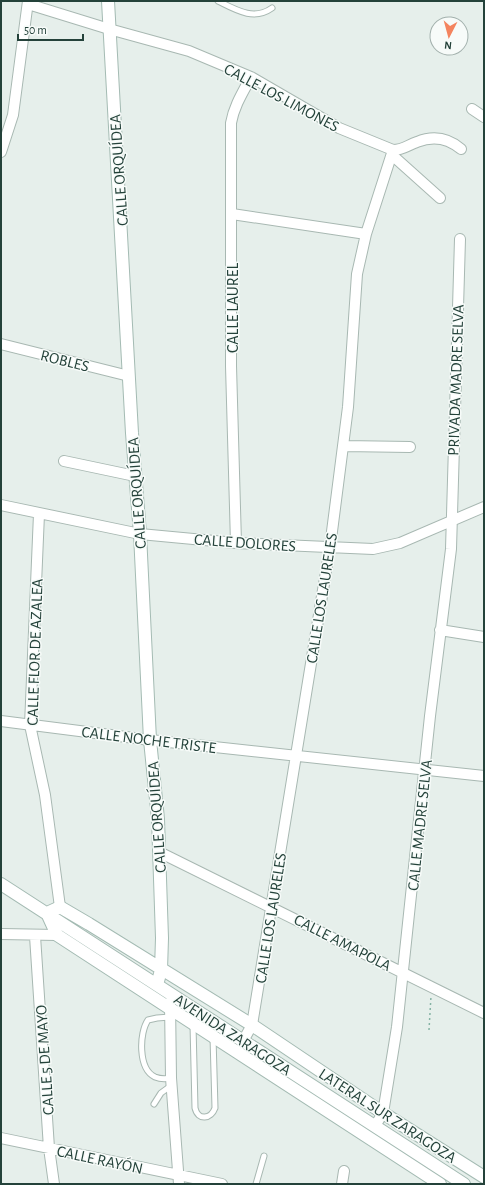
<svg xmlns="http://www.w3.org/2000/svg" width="485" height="1185" font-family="'Alegreya Sans',sans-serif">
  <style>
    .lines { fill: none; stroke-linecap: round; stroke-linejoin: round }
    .lane-casing { stroke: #a8b8b2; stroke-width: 7 }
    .street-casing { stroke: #a8b8b2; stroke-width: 12 }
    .secondary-casing { stroke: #a4bbb3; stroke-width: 14 }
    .path { stroke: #86b3a5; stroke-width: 1.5; stroke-dasharray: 2 3; stroke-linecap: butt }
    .lane { stroke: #fff; stroke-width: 5 }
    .street { stroke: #fff; stroke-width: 10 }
    .secondary { stroke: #fff; stroke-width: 12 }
    .labels { text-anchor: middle; stroke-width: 3; stroke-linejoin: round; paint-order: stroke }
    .street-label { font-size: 16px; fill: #24423a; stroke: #f7fbf9 }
  </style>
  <rect width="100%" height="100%" fill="#e6efeb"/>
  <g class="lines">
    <defs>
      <path id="lane" d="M218,1c18,9 36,20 54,7
        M170,1017l-13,1 -9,2c-9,13 -10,49 7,57 5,2 11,2 16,1
        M193,1025l2,83c3,13 16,11 20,0l-2,-71
        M154,1104l7,-11 11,-8
        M256,1184l8,-28"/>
      <path id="street" d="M28,4l81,25 80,22 62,26 88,51 54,22 -27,84 -9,40 -9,133 -18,140 -78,478 -9,16
        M472,109l12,8
        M393,150c10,0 15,-5 24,-8 17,-7 31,-4 44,7
        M1,152l12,-37 15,-114
        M392,155l48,43
        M232,214l134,20
        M1,344l128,32
        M344,446l66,1
        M64,461l71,15
        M1,505l139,29 96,9 137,6 27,-6 84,-36
        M39,514l-9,211 15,70 15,112
        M236,543l-5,-177v-243c3,-17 12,-31 20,-46
        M440,630l44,7
        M1,721l149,19 334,36
        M159,852l325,161
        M1,934l56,1
        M35,936l14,212 5,36
        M170,1002l1,76 8,106
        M375,1126l8,-13 14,-86 33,-311 21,-167 9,-310
        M1,1138l221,46
        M342,1184l2,-13"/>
      <path id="secondary" d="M108,1l24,432 8,101 10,206 8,79 4,119 -1,32 -4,15
        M1,884l463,300
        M440,1184l-383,-249 -10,-22 13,-6 29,17 163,101 131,88 101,64"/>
    </defs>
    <use href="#lane" class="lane-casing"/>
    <use href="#street" class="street-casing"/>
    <use href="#secondary" class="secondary-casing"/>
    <path class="path" d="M429,1030l2,-34"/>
    <use href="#lane" class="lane"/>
    <use href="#street" class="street"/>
    <use href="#secondary" class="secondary"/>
  </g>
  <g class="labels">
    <g class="street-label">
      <text transform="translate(282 97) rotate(28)" y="6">CALLE LOS LIMONES</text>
      <text transform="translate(118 170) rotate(-94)" y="6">CALLE ORQUÍDEA</text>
      <text transform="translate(232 308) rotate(-90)" y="6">CALLE LAUREL</text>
      <text transform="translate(65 360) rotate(14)" y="6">ROBLES</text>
      <text transform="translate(455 380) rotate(-88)" y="6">PRIVADA MADRE SELVA</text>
      <text transform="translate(136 493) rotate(-94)" y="6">CALLE ORQUÍDEA</text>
      <text transform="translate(245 542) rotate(4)" y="6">CALLE DOLORES</text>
      <text transform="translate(321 598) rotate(-81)" y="6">CALLE LOS LAURELES</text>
      <text transform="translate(34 652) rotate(-88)" y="6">CALLE FLOR DE AZALEA</text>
      <text transform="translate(149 739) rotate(7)" y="6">CALLE NOCHE TRISTE</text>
      <text transform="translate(156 817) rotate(-94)" y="6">CALLE ORQUÍDEA</text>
      <text transform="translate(419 825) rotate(-84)" y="6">CALLE MADRE SELVA</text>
      <text transform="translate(270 918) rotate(-81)" y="6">CALLE LOS LAURELES</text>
      <text transform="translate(343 942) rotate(27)" y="6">CALLE AMAPOLA</text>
      <text transform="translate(233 1034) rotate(33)" y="6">AVENIDA ZARAGOZA</text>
      <text transform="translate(44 1060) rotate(-94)" y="6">CALLE 5 DE MAYO</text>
      <text transform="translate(388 1115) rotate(33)" y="6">LATERAL SUR ZARAGOZA</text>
      <text transform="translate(100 1159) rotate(12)" y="6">CALLE RAYÓN</text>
    </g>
  </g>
  <rect width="485" height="1185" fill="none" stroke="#24423a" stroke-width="4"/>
  <g transform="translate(449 36) rotate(186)"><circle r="19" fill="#f7fbf9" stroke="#a3b1ad"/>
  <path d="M0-3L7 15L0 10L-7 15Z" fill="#f4845f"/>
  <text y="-6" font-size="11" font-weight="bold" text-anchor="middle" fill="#24423a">N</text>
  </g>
  <path d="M18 34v6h65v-6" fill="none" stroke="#24423a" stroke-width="2"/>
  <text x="24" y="34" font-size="12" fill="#24423a" stroke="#f7fbf9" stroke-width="3" paint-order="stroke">50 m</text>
</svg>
